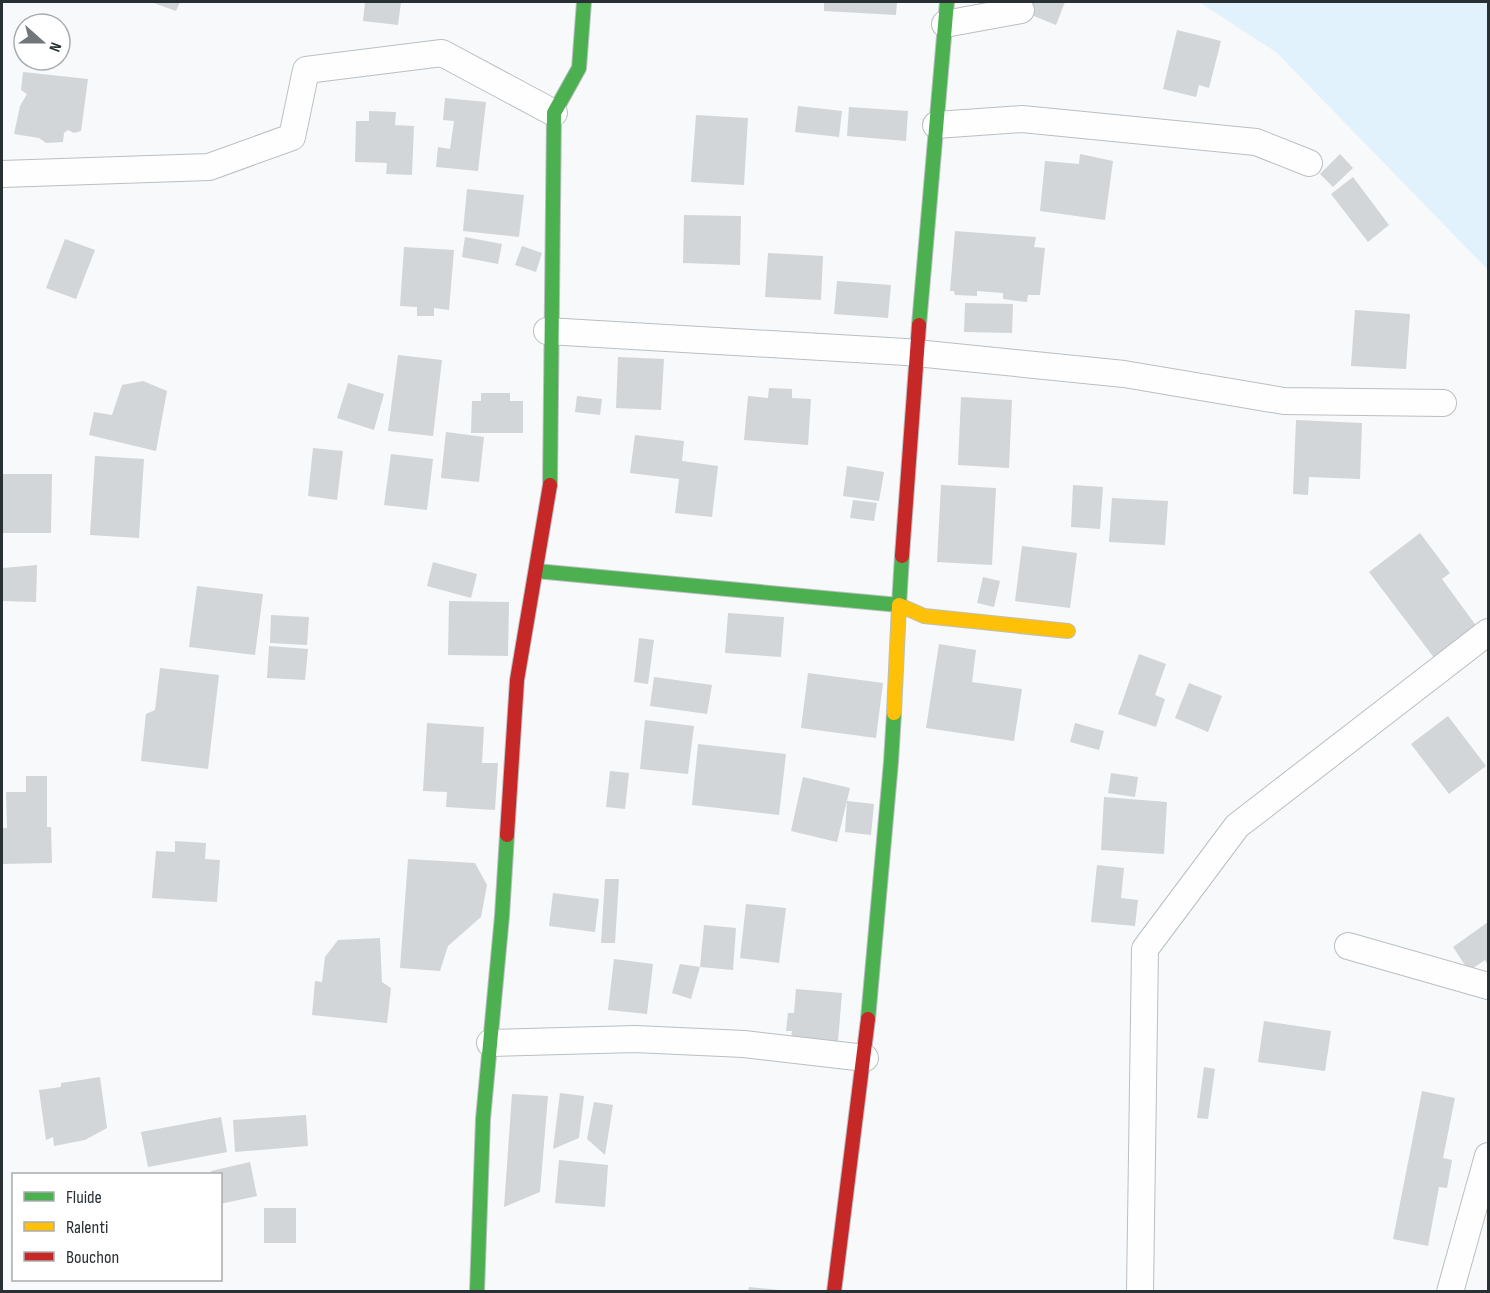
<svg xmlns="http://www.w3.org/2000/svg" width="1490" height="1293" font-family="'Sofia Sans Condensed',sans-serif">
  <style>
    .green { fill: #e2f2fc }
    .building { fill: #d2d6d9 }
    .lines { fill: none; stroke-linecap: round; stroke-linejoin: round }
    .street-casing { stroke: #babfc2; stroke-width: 28 }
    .fast-casing { stroke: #babfc2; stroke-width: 16 }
    .slow-casing { stroke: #babfc2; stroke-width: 16 }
    .jam-casing { stroke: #babfc2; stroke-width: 16 }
    .street { stroke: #fefefe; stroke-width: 26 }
    .fast { stroke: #4caf50; stroke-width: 14 }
    .slow { stroke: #ffc107; stroke-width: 14 }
    .jam { stroke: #c62828; stroke-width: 14 }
  </style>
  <rect width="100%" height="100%" fill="#f7f9fb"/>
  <path class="green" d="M1199,2h289v268l-212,-218z"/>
  <path class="building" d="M151,2h29l-4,9z
    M365,2h36l-3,23 -35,-4z
    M824,2h73l-1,13 -72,-4z
    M1028,2h37l-9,23 -32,-13z
    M1177,30l44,11 -12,47 -10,-3 -3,12 -33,-8z
    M23,72l65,7 -7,52 -7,2 -6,-3 -4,3 -1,9 -17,1 -7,-5 -25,-4 6,-28 7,-12 -6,-4z
    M445,98l41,4 -8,69 -42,-4 2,-20 12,2 4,-28 -11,-1z
    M798,106l44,5 -3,26 -44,-5z
    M849,107l59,4 -2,30 -59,-5z
    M369,111l27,1 -1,13 19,1 -2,49 -26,-1 1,-11 -32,-1 1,-41h13z
    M696,115l52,3 -4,67 -53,-3z
    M1080,154l33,7 -8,59 -65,-9 5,-50 34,3z
    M1340,154l13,14 -20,19 -13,-13z
    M1353,177l36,48 -21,17 -37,-48z
    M467,189l57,6 -5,42 -56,-6z
    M684,215l57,1 -1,49 -57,-2z
    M955,231l81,6 -2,10 11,1 -5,47h-12l-1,7 -24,-3v-6l-26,-2v5l-22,-1 -1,-4h-4z
    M465,237l37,7 -4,20 -36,-7z
    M65,239l30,11 -19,49 -30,-11z
    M522,246l20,7 -6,19 -21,-7z
    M404,247l50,3 -5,60 -15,-2v8h-17v-9l-17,-1z
    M768,253l55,3 -2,44 -56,-3z
    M837,281l54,4 -3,33 -54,-4z
    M965,303l48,1 -1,29 -48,-1z
    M1355,310l55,4 -4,55 -55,-3z
    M398,355l44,5 -9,76 -45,-5z
    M618,357l46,2 -3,51 -45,-2z
    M143,381l24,10 -11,60 -67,-16 5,-23 18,3 10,-30z
    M348,383l36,11 -10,36 -37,-12z
    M769,388l23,1v9l19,1 -3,46 -64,-5 4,-44 20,2z
    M481,393h29v8h13v32h-52l1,-32h9z
    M577,396l25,3 -2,16 -25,-3z
    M961,397l51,3 -3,68 -51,-3z
    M1296,420l66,3 -2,56 -51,-2 -1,18 -15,-1z
    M446,432l38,5 -5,45 -38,-4z
    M635,435l49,6 -2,20 36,5 -6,51 -37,-4 4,-34 -49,-6z
    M313,448l30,3 -6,49 -29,-4z
    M391,454l42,5 -6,51 -43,-5z
    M95,456l49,3 -5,79 -49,-3z
    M847,466l37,6 -5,29 -36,-5z
    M2,474h50l-1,59h-49z
    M941,485l55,3 -4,77 -55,-3z
    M1073,485l30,2 -3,42 -29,-2z
    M1112,498l56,3 -3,44 -56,-3z
    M853,500l24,3 -3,18 -24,-3z
    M1420,533l30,40 -8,6 35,48 -42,32 -66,-87z
    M1022,546l55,7 -7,55 -55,-7z
    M433,562l44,12 -6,24 -44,-12z
    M37,565l-1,37 -34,-1 1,-33z
    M983,577l17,4 -6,26 -17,-4z
    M197,586l66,8 -8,61 -66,-8z
    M449,601l60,1 -1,54 -60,-1z
    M728,613l56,4 -3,40 -56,-4z
    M271,615l38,2 -2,28 -37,-2z
    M639,638l15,2 -6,44 -14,-2z
    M939,644l37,6 -4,32 50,7 -8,52 -88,-13z
    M269,646l39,3 -3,31 -38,-2z
    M1139,654l27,10 -11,31 10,4 -9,28 -38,-13z
    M160,668l59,7 -11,94 -67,-8 5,-47 9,-4z
    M808,673l75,10 -7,55 -75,-10z
    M654,677l58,8 -5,29 -57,-8z
    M1189,683l33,13 -14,36 -33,-14z
    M1448,716l38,50 -37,28 -38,-50z
    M645,720l49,6 -6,48 -48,-5z
    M427,723l57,4 -2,36h16l-3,47 -49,-3 1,-15 -24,-1z
    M1075,723l29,8 -5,19 -29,-8z
    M698,744l88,10 -7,61 -87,-10z
    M610,771l19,2 -4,36 -19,-2z
    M1111,773l27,4 -3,20 -27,-4z
    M26,776h21v51h4l1,36 -50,1v-36h5l-1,-36h20z
    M803,777l47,11 -13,54 -46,-11z
    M1104,797l63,5 -3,52 -63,-4z
    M847,801l27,3 -3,31 -26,-3z
    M175,841l31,2 -1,16 15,1 -3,42 -65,-4 4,-47 19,1z
    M408,859l67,4 12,22 -6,32 -33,29 -8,25 -40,-3z
    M1097,865l27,3 -3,30 17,2 -3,26 -44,-4z
    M605,879h14l-4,64h-14z
    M553,893l46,6 -4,33 -46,-6z
    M746,904l40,4 -7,55 -39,-5z
    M1488,922v43l-3,-5 -16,11 -16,-24z
    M704,925l32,3 -3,42 -33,-3z
    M380,938l2,44 9,6 -4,35 -75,-8 3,-34 7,1 3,-25 13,-17z
    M614,959l39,5 -6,50 -39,-4z
    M680,964l20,3 -9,32 -19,-6z
    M796,989l46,4 -5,60 -47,-6 2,-16h-6l2,-18h6z
    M1264,1021l67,10 -6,40 -67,-9z
    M1204,1067l11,2 -7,50 -11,-1z
    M100,1077l7,51 -22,12 -31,6 -1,-9 -7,3 -7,-50 22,-3v-4z
    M1422,1091l33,7 -12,60 9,2 -5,28 -8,-1 -11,59 -35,-7z
    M560,1093l24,3 -5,42 -26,11z
    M512,1094l36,2 -8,96 -36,15z
    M594,1102l19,3 -8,50 -18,-16z
    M306,1115l2,31 -73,6 -2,-32z
    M221,1117l6,35 -79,15 -7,-35z
    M559,1160l49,5 -3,42 -50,-4z
    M250,1162l7,34 -37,8v-30h-8l-1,-3z
    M264,1208h32v35h-32z
    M749,1287l31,3v2h-32z"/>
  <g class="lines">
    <defs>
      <path id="street" d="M945,24l76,-14
        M936,125l86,-6 234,23 53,21
        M2,174l207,-7 83,-30 14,-67 136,-17 112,60
        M547,331l359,21 218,22 160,27 159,2
        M1348,946l140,40
        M490,1043l145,-4 109,5 121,14
        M1140,1292l5,-343 92,-123 251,-194
        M1450,1292l38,-136"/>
      <path id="fast" d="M919,325l28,-323
        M550,485l4,-372 25,-45 5,-66
        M536,571l363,34 3,-49
        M868,1019l23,-257 3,-49
        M477,1292l6,-173 19,-203 5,-81"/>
      <path id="slow" d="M894,713l5,-108 25,11 144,15"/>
      <path id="jam" d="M902,556l17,-231
        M507,835l10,-155 33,-195
        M834,1292l34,-273"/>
    </defs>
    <use href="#street" class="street-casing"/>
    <use href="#fast" class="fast-casing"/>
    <use href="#slow" class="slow-casing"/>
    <use href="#jam" class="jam-casing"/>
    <use href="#street" class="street"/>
    <use href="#fast" class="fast"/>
    <use href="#slow" class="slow"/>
    <use href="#jam" class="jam"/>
  </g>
  <rect width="1490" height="1293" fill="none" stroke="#283034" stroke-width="6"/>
  <rect x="12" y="1173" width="210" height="108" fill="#ffffff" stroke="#a9acae" stroke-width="1.5"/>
  <rect x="24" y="1192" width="30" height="9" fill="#4caf50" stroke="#a9acae" stroke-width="1.5"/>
  <text x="66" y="1203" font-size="18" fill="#283034">Fluide</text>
  <rect x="24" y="1222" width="30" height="9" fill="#ffc107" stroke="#a9acae" stroke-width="1.5"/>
  <text x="66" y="1233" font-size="18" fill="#283034">Ralenti</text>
  <rect x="24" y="1252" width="30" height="9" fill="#c62828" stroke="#a9acae" stroke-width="1.5"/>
  <text x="66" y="1263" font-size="18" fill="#283034">Bouchon</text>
  <g transform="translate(42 42) rotate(111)"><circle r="28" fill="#ffffff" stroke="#a9acae" stroke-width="1.5"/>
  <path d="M0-4.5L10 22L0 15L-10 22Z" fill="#70767a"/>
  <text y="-9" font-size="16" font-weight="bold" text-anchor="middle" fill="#283034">N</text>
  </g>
</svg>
